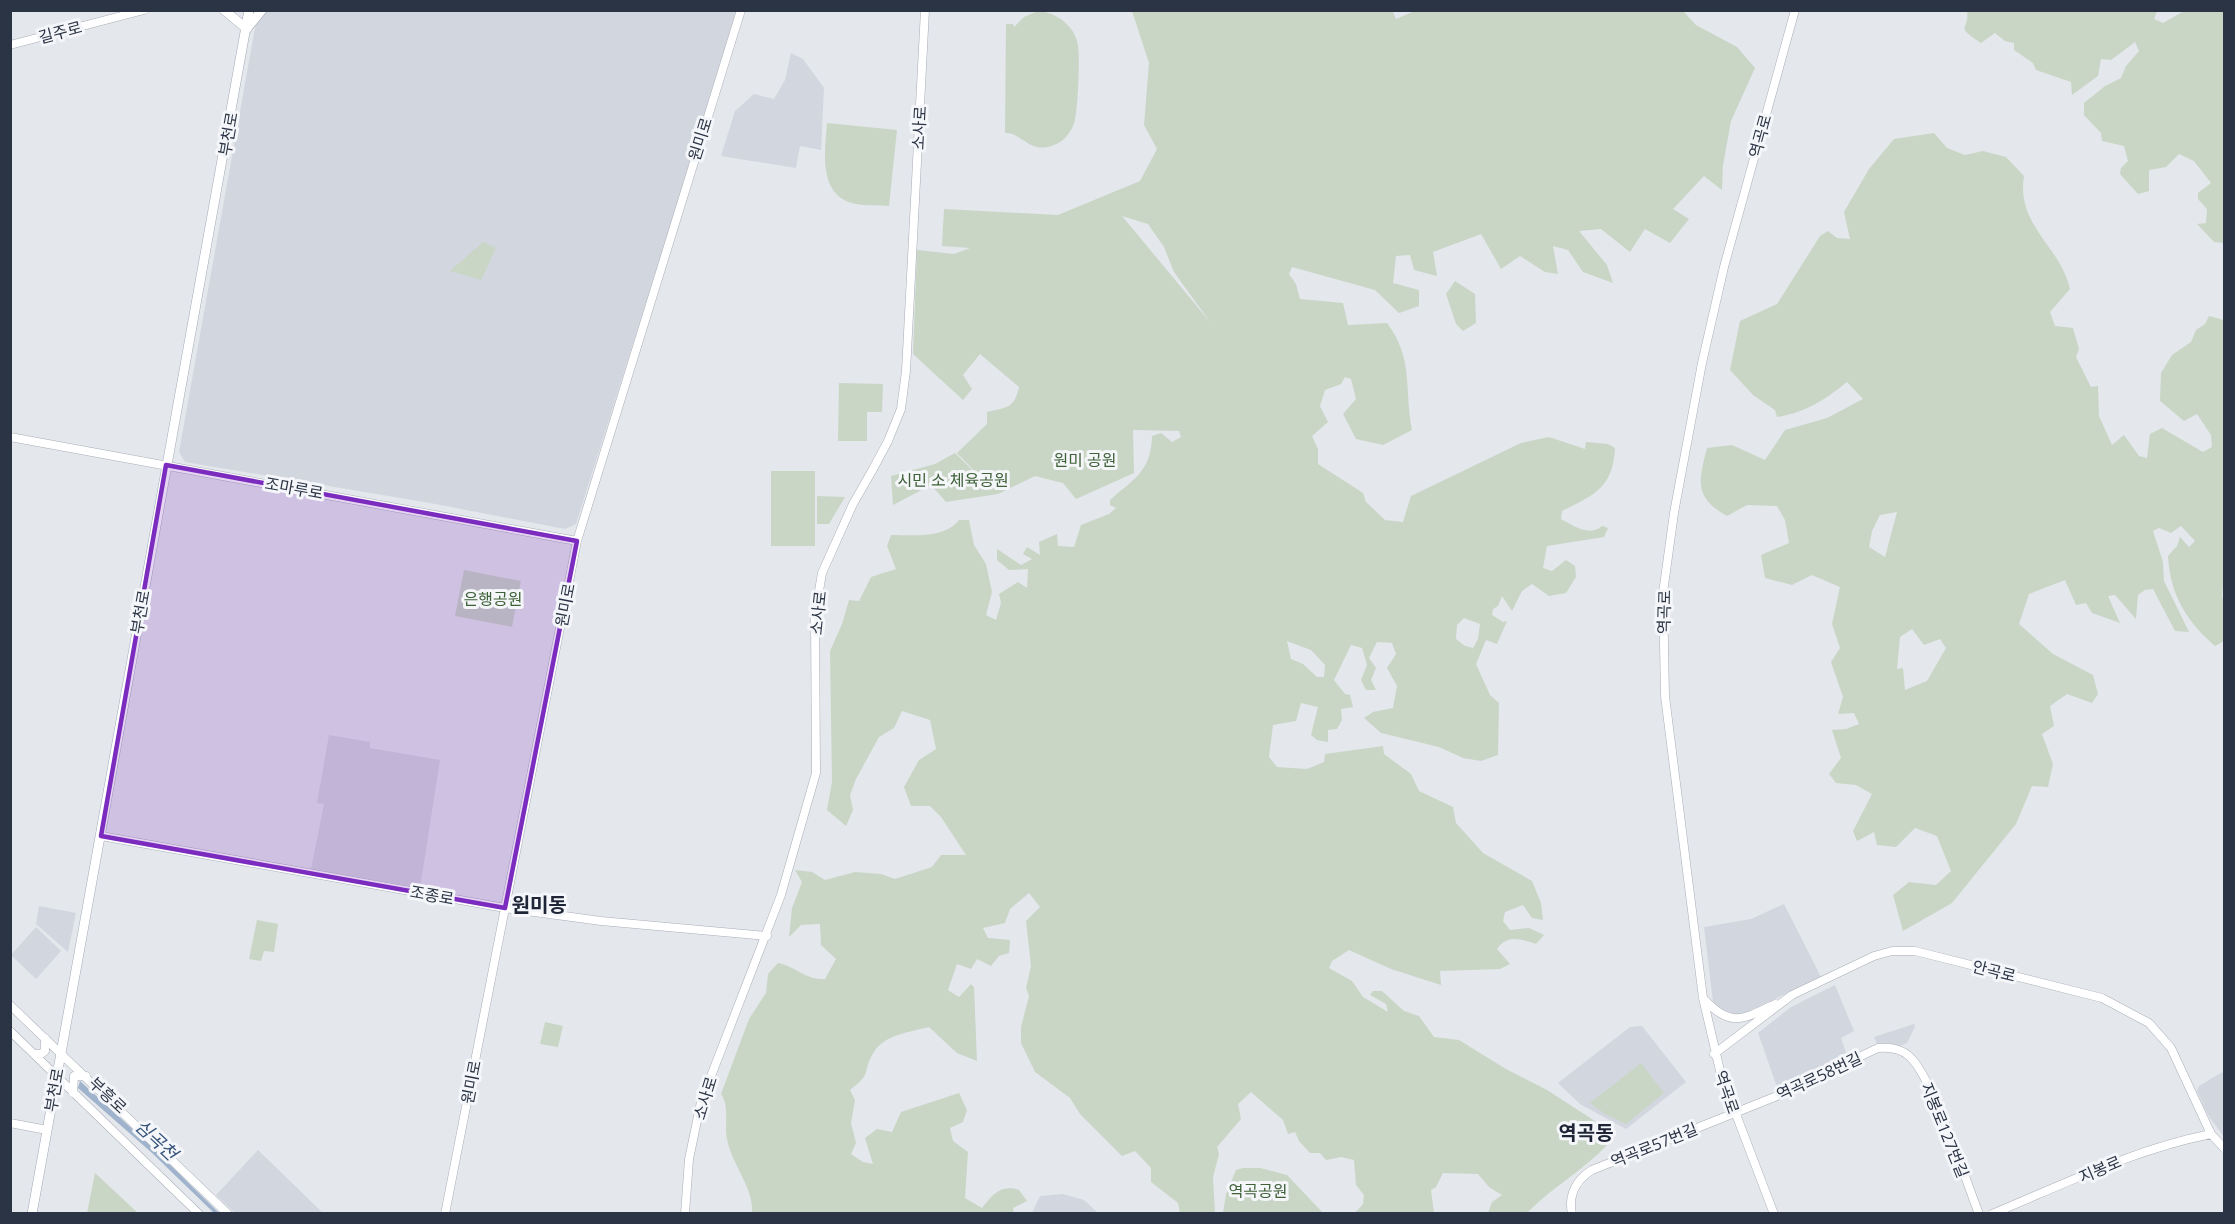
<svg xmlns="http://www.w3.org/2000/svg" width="2235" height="1224" font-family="'Open Sans','Noto Sans KR',sans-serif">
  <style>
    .built { fill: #d2d6de }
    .green { fill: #c9d6c5; fill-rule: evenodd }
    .water { fill: #9fb4cc }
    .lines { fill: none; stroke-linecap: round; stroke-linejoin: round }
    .secondary-casing { stroke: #a9aeb7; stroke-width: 9 }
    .primary-casing { stroke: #a3abb8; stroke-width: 10 }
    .secondary { stroke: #fff; stroke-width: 8 }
    .primary { stroke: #fff; stroke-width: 9 }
    .secondary-bridge-casing { stroke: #a9aeb7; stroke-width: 9; stroke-linecap: butt }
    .secondary-bridge { stroke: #fff; stroke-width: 8 }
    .marked { fill: #7b2cbf; fill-opacity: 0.2; stroke: #7b2cbf; stroke-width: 4.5; stroke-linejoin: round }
    .labels { text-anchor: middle; stroke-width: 6; stroke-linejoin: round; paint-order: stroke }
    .street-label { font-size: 16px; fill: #2b3445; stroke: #f4f6f9 }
    .park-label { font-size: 16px; fill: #3f6138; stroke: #f4f6f9 }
    .water-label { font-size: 18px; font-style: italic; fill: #34527a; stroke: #f4f6f9 }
    .quarter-label { font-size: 20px; font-weight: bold; fill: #1d2536; stroke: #f4f6f9 }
  </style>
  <rect width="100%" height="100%" fill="#e4e7ec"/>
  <path class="built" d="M258,11h480l-162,513 -11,5 -135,-26 -245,-41 -6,-10z
    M791,53l12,6 21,29 -3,62 -21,-4 -4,22 -75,-12 14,-45 19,-17 20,5 11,-19z
    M329,735l41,7v6l70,12 -20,128 -109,-19 13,-65 -7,-1z
    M1784,904l37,73 -82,39 -18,-4 -8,-10 -9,-75 47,-8z
    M39,906l37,7 -8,39 -32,-28z
    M36,927l25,24 -25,28 -25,-24z
    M1835,985l19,46 -13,7 7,20 -32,17 -38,15 -20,-57 33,-26z
    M1914,1024l1,3 -8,16 -9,4 -10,-4 -11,1 -3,-7z
    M1642,1026l44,56 -60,47 -46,-25 -22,-21 72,-56z
    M2224,1071v66l-16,-22 -11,-24 2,-5z
    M258,1150l65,63h-88l-19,-18z
    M1063,1194l21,6 14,13h-66l8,-17z"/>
  <path class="green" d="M1392,10l4,9 21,-9 266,1 13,14 41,22 18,21 -24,53 -8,44 -1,25 -18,-14 -31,33 16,10 -19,24 -25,-14 -15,23 -29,-23 -22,2 28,34 6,18 -30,-11 -15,-22 -15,-4 5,28 -13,-2 -25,-16 -19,13 -20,-35 -48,18 4,24 -23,-6 -4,-15 -14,1 -3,27 26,7v16l-20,7 -24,-23 -83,-23 -3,7 7,10 4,15 43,4 5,22 39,-2c27,36 17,65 25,107l-29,15 -27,-6 -13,-25 13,-15 -5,-20 -6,-2 -4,7 -16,6 -5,16 8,16 -16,14 6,13v15l45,29 3,9 19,18 18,2 8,-26 110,-53 28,-6 36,12 1,-7 22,2 7,4c-2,40 -21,47 -53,63l-1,8c13,7 28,18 41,7l6,2 -4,9 -57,9 -4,22 9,3 14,-11 9,6 1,11 -10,16 -17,3 -17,-12 -10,7 -10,20 -10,-15 -4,10 -5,3 -1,6 11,7 4,-1 -10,23 -11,-4 -10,24 14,31 9,8 -1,52 -17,6 -18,-3 -24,-11 -58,-14 -17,-15 9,-6 20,-4 4,-22 -10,-18 9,-14 -4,-11 -15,-1 -8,16 7,10 -5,12 5,10h-10l-5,-10 6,-15 -5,-17 -11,-3 -17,35 11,14 5,1 3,12 -12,2 1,11 -5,9 -9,1v12l-11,-2 -6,-5 7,-28 -17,-4 -5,18 -23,4 -4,32 8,10 30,2 17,-7 1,-8 58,-8 1,8 27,20 8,17 34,16 3,16 27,30 49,28 9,22 2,17 -11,-2 -9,-13 -18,7 -2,9 7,9 19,-2 15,7 -8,9c-15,-5 -29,-10 -39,5l13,15 -10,5 -60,2 1,14 -50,-16 -42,-19 -17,11 -3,7 23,13 11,16 25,15 -2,-8 -16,-9 3,-4h9l22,20 15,5 15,21 25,3 47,29 41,21 54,35 7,19c-24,26 -57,44 -81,69h-39l4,-11 10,-7 -13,-8 -11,-13 -35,-1 -7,14 -5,3 3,23h-79l8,-9 1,-9 -8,-10 -2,-25 -13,-3 -15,3 -6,-7h-10l-11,-12 -4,-9 -7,2 -5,-14 -32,-28 -13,12 3,15 -24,28 2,7 -6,23 2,36h-35l-2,-10 -27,-21v-14l-16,-17 -13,5 -42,-42 -10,-16 -35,-26 -14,-29v-16l8,-31 -3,-8 5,-22 -5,-45 14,-14 -11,-14 -19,16 -5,14 -22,5 5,10 22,2 -1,13 -10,3 -8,10 -14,-7 -6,10 -14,-5 -9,26 11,7 12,-13 3,3 3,74 -20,-8 -28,-26c-18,5 -44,7 -55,25 -13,20 0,20 -24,38l5,10 -4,23 5,20 -5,11 12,8 10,2 -8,-26 12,-9 15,3 9,-20 58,-19 8,17 -4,12 -13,6 3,13 15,11 -3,46 17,10c11,-14 19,-24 37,-18l8,11 -14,7 1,6 -262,-1c2,-25 -20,-48 -25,-74 -3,-15 3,-32 -6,-45l28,-75 17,-26 2,-19 10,-11c20,4 26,17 47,16l11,-20 -15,-14 -1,-21 -19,1 -12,12 3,-29 10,-26 -7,-12 17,2 13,8 30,-8 26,2 14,5 37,-12 9,-12h25l-25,-38 -11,-11h-19l-7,-19 15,-27 17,-11 -6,-29 -28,-9 -8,17 -15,9 -23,42 -6,16 3,15 -7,16 -19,-16 5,-28 -2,-131 12,-27 7,-24 10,1 12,-24 25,-8 -9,-23 4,-11c22,0 53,4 68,-15h10l5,25 12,19 6,28 -6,23 10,5 5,-17 -2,-9 19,-12 9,6 1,-19 -19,1 -12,-10v-11l24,16 11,-6 -9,-5 4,-7 13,8 -1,-13 18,-8 1,12 16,1 7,-22 28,-11 7,-6 -6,-3v-5c25,-22 41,-29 42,-64l9,-3 11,9 9,-5 -2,-6 -46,-1 1,43 -58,26 -13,-16 -28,-7 -37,18 -52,8 -15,-17 -38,20 -2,-29 44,-12 20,-11 40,39 -38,-39 30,-29v-12c20,-5 27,-3 32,-25l-39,-33 -17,21 9,14 -9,11 -50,-46 4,-104 37,4 16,-6 -28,-2 2,-37 114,6 82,-34 17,-32 -13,-24 5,-62 -17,-52zM1122,216l26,8 16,23 10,25 36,50zM1464,618l16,6 -2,15 -5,9 -8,-2 -9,-7 1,-14zM1287,641l24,9 14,15 -1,12h-7l-14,-13 -12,-5z
    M1038,11c18,1 37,15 40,34 2,14 0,60 -3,74 -1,8 -8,19 -15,23 -29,17 -37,-10 -55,-9l1,-109h7l1,3 10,-10z
    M2064,11h93l-3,8 9,4 21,-12h40v232l-10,-1 -17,-18 9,-1 1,-14 -9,-10v-6l13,-10 -17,-22 -15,-7 -13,13 -17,3v21l-11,3 -18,-20 1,-6 7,-7 -4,-15 -22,-5 -1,-8 -17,-18v-12l21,-17 16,-8 5,-12 13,-15 -4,-9 -24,18 -10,-1 -3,17 -26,19 -1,-13 -35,-12 -3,-7 -19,-13v-7l-9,-2 -10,-8 -14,10c-28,-18 -11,-12 -14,-32z
    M827,123l70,7 -8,76c-10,-1 -23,0 -33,-2 -39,-7 -31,-53 -29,-81z
    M1934,133l13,15 18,7 18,-4 23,6 18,19c-8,50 36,69 46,113l-20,23 5,14 18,2 6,21 -3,8 15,30 7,-1 1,30 13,29 12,-10 15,21 8,2 3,-24 12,-6 41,24 9,-5 -1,-12 -14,-21 -13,7 -24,-20 1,-28 11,-18 19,-13 5,-12 9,-6 4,-8 15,4v255l-2,21 2,5v40l-9,5c-29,-25 -45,-52 -47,-90l9,-10 3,-9 9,10 6,-6 -14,-15 -10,7 -12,-5 -6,3 10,31 1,19 25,51 -14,-1 -22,-42 -8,1 -7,5 -2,24 -21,-24 -7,1 12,27 -28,-10 -6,-10 -10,2 -11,-25 -36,14 -10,30 34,30 40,21 5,19 -6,9 -25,-9 -17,12 4,20 -12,8 11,30 -5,23 -16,-1 -16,38 -64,79 -49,28 -10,-36 16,-13 27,3 15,-14 -14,-35 -22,-8 -19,19 -19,-2 -3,-13 -17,9 -4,-10 19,-37 -16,-9 -20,-2 -7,-9 12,-16 -9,-28 14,-1 13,-5 -5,-11 -16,1 5,-17 -12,-35 9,-14 -8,-24 8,-37 -28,-12 -20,10 -27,-7 -4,-23 28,-12 -4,-23 -8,-14 -30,-1 -20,11c-34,-19 -28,-36 -20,-68l25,-3 33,15 20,-30 42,-12 36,-19 -16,-17c-21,17 -42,31 -70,35l-2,-7 -22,-15 -23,-25 10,-49 37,-17 43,-68 8,-5 9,7 13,1 -6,-27 25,-43 25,-30zM1897,512l-12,45 -16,-10 3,-16 8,-16zM1912,629l12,16 16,-6 6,9 -19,33 -22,9 -2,-22 -6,1 3,-32z
    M483,242l13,6 -15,32 -31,-9z
    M1455,281l20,13 1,29 -13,8 -7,-7 -10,-30z
    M839,383l44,1 -1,28h-15v29h-29z
    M771,471h44v75h-44z
    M817,496l28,1 -16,27h-12z
    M464,570l57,11 -9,46 -57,-11z
    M257,920l21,4 -4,28 -10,-1 -3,10 -12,-2z
    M545,1022l18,4 -5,21 -18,-3z
    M1641,1063l23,30 -38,31 -21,-10 -15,-11z
    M1243,1168h17l27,7 36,38h-100l3,-19 10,-24z
    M95,1173l43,40h-51z"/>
  <path class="water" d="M80,1081l73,67 66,65h-5l-63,-61 -73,-64z"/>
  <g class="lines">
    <defs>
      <path id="secondary" d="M10,45l134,-35
        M10,437l567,104
        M888,441l13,-32 5,-38 19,-361
        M101,836l404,72 96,13 166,15
        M1703,998c27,30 39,22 72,6
        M10,1005l218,209
        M10,1031l189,183
        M34,1054h7l4,-3v-13
        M1714,1054l78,-59 82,-39 18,-5h23l187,47 47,25 22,25 40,86 13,14
        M73,1093l1,-17h12
        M10,1123l37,7
        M445,1214l132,-673 164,-531
        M685,1214l4,-55 12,-57 80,-207 35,-122 -1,-158 7,-42 31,-69 20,-35
        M1572,1214c-4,-19 4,-34 20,-44l185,-74 101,-48c11,-1 22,0 31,8 24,21 56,123 70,158
        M1774,1214l-53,-139 -18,-77 -38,-302 -2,-103 11,-80 28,-150 22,-96 71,-257
        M1992,1214c72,-30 143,-65 219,-80"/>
      <path id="primary" d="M224,10l23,19
        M248,27l14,-17
        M32,1214l217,-1204"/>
    </defs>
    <use href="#secondary" class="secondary-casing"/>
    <use href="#primary" class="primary-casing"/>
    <use href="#secondary" class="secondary"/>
    <use href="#primary" class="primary"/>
    <defs>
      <path id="secondary-bridge" d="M873,469l15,-28"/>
    </defs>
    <use href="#secondary-bridge" class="secondary-bridge-casing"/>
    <use href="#secondary-bridge" class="secondary-bridge"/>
  </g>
  <path class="marked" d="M166,465l411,76 -72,367 -404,-72z"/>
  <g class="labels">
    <g class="street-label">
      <text transform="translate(60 32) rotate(-15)" y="6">길주로</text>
      <text transform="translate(919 128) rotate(-87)" y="6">소사로</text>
      <text transform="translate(228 134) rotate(-80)" y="6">부천로</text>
      <text transform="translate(1760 136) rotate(-75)" y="6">역곡로</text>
      <text transform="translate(700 139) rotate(-73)" y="6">원미로</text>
      <text transform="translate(294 488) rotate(10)" y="6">조마루로</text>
      <text transform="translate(565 605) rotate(-79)" y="6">원미로</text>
      <text transform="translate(140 612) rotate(-80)" y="6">부천로</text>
      <text transform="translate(1664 612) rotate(-89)" y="6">역곡로</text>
      <text transform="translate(818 613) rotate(-84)" y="6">소사로</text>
      <text transform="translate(432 895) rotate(10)" y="6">조종로</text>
      <text transform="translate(1994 971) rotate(14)" y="6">안곡로</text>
      <text transform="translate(1819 1076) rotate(-25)" y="6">역곡로58번길</text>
      <text transform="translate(471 1082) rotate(-79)" y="6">원미로</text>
      <text transform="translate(54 1090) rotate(-80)" y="6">부천로</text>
      <text transform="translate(1727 1092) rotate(71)" y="6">역곡로</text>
      <text transform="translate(108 1095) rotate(43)" y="6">부흥로</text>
      <text transform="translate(705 1098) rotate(-73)" y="6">소사로</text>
      <text transform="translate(1945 1130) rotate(68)" y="6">지봉로127번길</text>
      <text transform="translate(1654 1145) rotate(-22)" y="6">역곡로57번길</text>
      <text transform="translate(2100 1169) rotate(-23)" y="6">지봉로</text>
    </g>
    <g class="park-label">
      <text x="1085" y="466">원미 공원</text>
      <text x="953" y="486">시민 소 체육공원</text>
      <text x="493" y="605">은행공원</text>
      <text x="1258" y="1197">역곡공원</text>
    </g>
    <g class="water-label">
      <text transform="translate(156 1140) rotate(43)" y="6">심곡천</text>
    </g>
    <g class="quarter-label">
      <text x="539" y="912">원미동</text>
      <text x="1586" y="1140">역곡동</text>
    </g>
  </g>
  <rect width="2235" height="1224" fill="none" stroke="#2b3445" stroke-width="24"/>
</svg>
